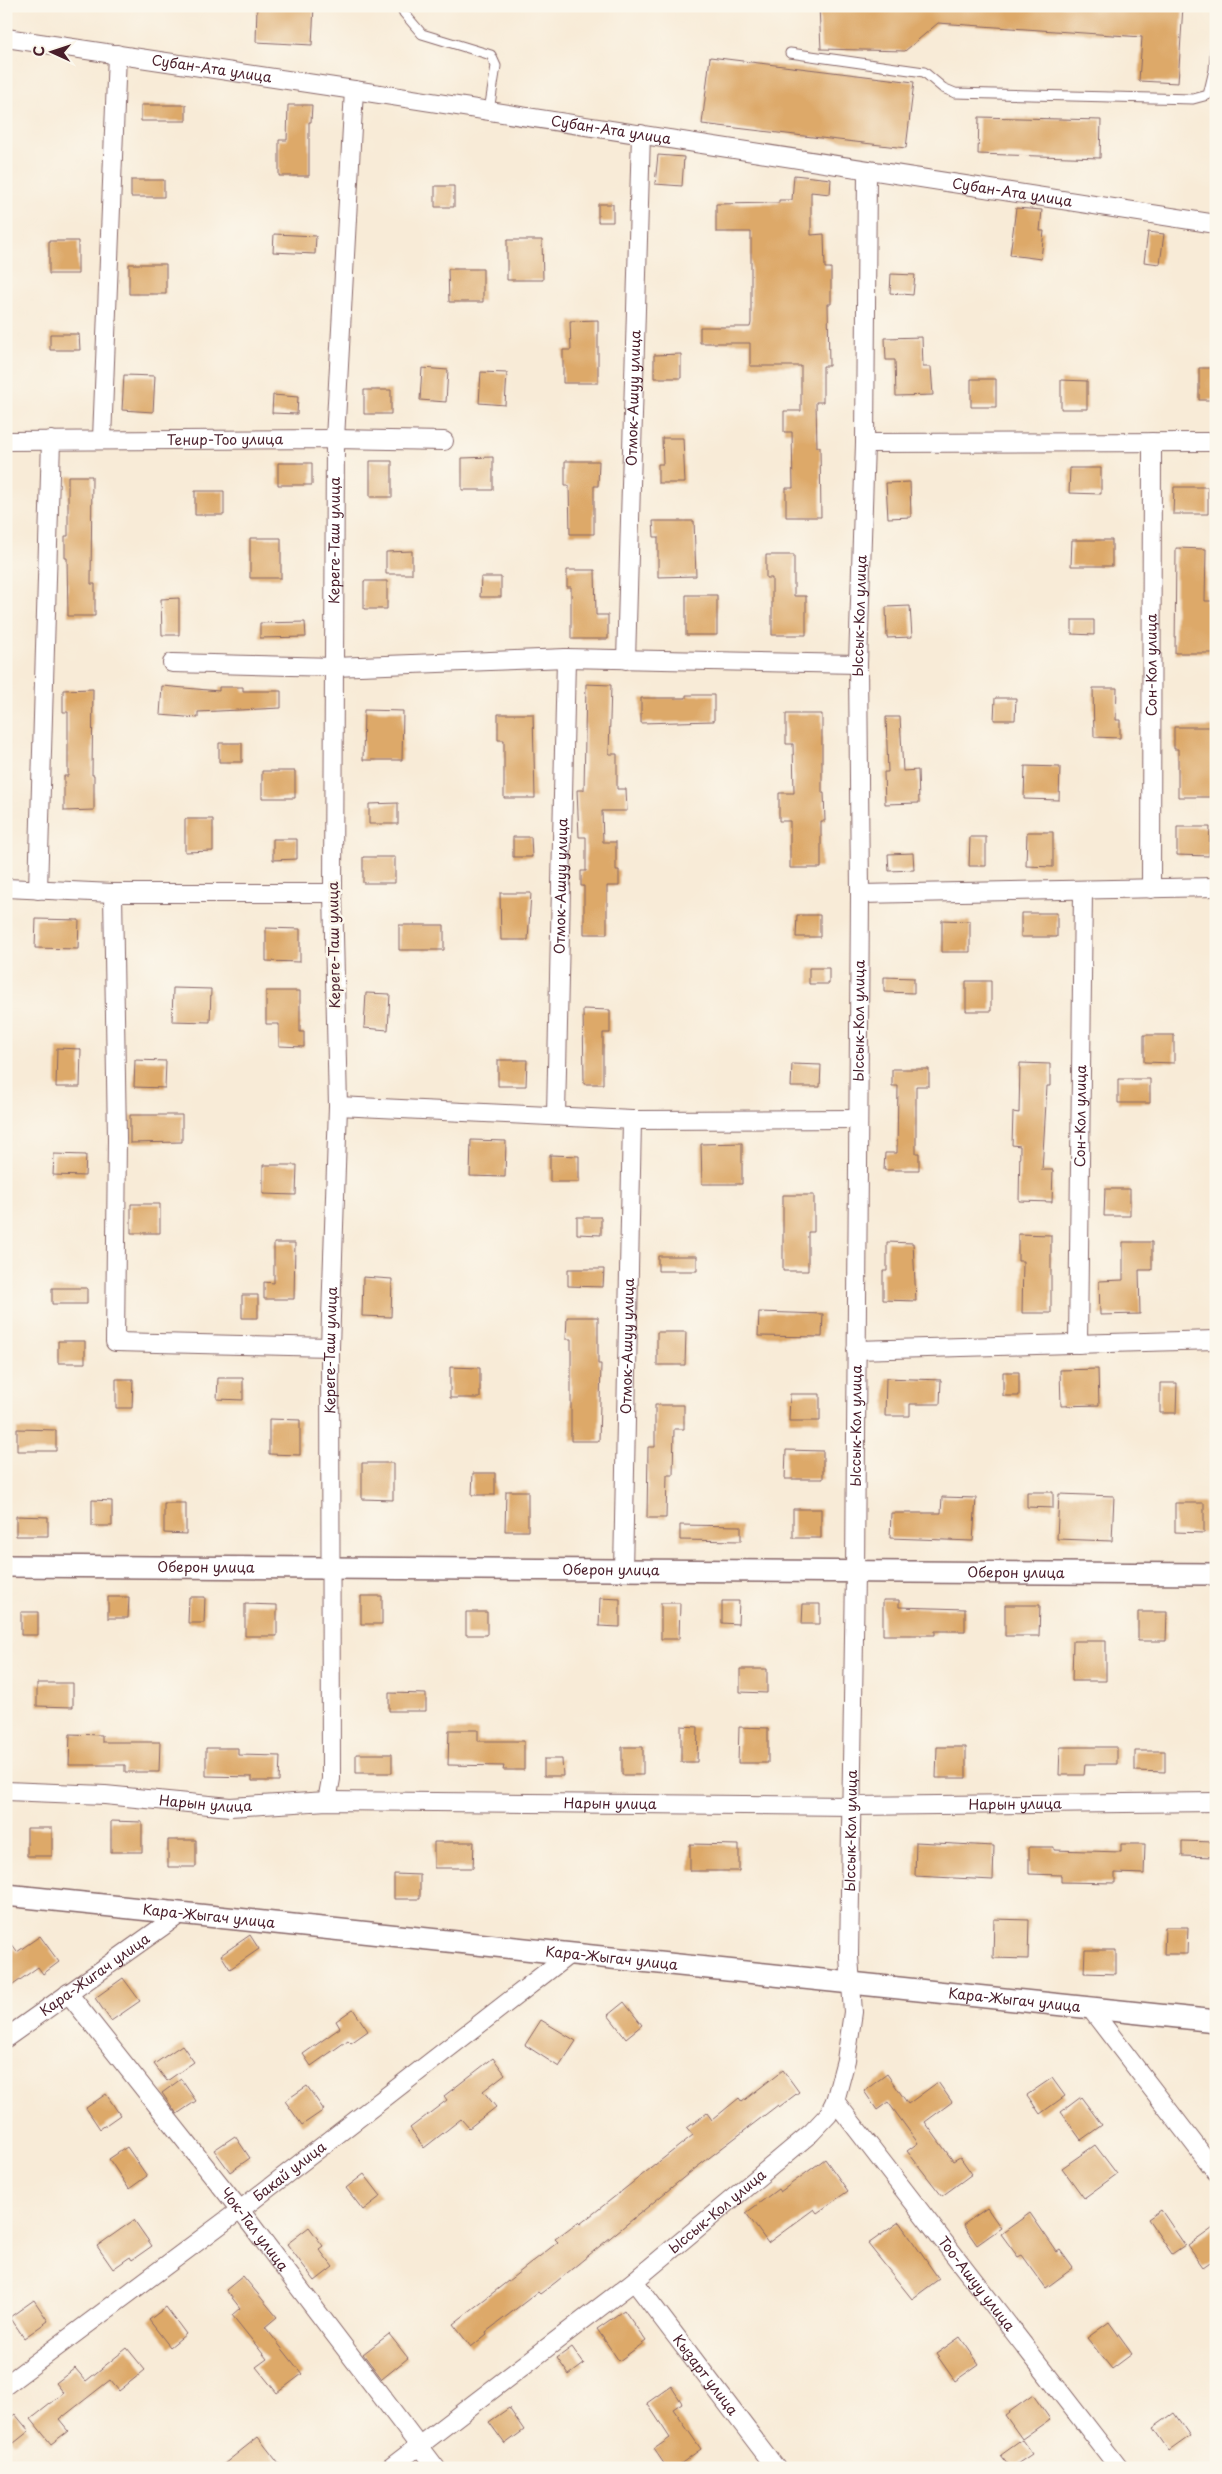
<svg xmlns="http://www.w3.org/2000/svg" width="1222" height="2474" font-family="'Playpen Sans',sans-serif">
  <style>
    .building { fill: #dda969 }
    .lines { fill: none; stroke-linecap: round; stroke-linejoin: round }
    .service-casing { stroke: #876667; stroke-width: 11 }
    .minor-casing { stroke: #876667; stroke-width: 20 }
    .tertiary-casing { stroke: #876667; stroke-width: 24 }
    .service { stroke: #fff; stroke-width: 9 }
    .minor { stroke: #fff; stroke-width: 18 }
    .tertiary { stroke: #fff; stroke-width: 21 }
    .labels { text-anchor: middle; stroke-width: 5; stroke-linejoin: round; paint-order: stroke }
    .street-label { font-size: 14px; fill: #4a1f2b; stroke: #fbf7ec }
  </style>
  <rect width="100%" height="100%" fill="#fbf7ec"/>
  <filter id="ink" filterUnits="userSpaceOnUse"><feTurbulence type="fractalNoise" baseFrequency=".02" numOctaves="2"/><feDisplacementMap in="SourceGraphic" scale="10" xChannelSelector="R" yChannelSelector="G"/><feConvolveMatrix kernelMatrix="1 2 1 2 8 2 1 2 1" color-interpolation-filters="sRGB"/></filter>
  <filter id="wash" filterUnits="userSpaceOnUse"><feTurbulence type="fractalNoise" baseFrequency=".0096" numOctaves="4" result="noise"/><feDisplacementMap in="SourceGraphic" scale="20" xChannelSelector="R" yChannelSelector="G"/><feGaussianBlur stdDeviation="1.12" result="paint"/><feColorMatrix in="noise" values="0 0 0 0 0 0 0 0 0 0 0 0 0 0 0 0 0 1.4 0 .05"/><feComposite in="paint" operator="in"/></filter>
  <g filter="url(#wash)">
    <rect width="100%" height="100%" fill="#f8ebd7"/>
    <g id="blocks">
      <path class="building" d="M257,6h57l-2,39 -56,-3z
        M819,6h364l-5,77 -39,-2 3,-44 -204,-14 -33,28 -84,-2z
        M710,57l204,25 -8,66 -204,-24z
        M141,105h45v16h-45z
        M288,105h24l-1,17h-2v54h-30v-36h8z
        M979,117l122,3 -1,38 -122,-4z
        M658,155l26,2 -2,29 -27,-2z
        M794,175l37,4 -1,15 -19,-2v43l13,-1 1,34h6v36h-3l1,62h-6v36h-7l1,45h3l1,70h-35v-29h7l-1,-56h-8v-21h17v-45h-51v-23h-50v-16h50l1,-4v-91h-35v-28l63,-1v-3h13z
        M131,180h33v17h-33z
        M435,186h19v21h-19z
        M598,204h15v18h-15z
        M1016,208l26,2 -2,21h4l-3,28 -31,-4z
        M1148,232l16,2 -4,30 -16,-2z
        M274,234l42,2 -1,18 -42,-2z
        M507,240h35l1,40h-36z
        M49,241h29v33h-29z
        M129,264h37v30h-37z
        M448,269h35v33h-34z
        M891,274l24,1 -2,20 -23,-2z
        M598,320v63h-35v-33h8l-1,-29z
        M50,334h29l1,16h-30z
        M922,337l1,30h8l2,28 -37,1 -1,-36h-9l-1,-22z
        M681,354v24h-27v-23z
        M422,368l26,2 -2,32 -26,-2z
        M1199,368h17v32h-17z
        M481,372l26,1 -2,32 -26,-2z
        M124,375l31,1 -2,36 -31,-2z
        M971,379h25v28h-25z
        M1061,380l26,1v28h-26z
        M364,390h27v24h-27z
        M273,395l25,2 -1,17 -25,-1z
        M662,438h21l2,45h-27v-19h5z
        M493,457v33h-31v-32z
        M370,461h22v36h-22z
        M565,461h34l-1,25h-4v48h-24l-1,-48h-4z
        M278,463h34v22h-34z
        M1070,468h31v26l-32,-1z
        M68,476h24l-1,108h4v32h-27l-1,-58h-2v-22h3z
        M910,482l1,35 -23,1 -2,-35z
        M1174,487h34v27h-35z
        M195,491h29v24h-29z
        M653,521h41l2,55 -38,1v-40h-4z
        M250,538h31v40h-31z
        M1072,540h40v26h-41z
        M1176,548l30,1 -1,52h10l1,52h-41z
        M412,551v23h-26v-22z
        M766,555h28v41h12v39h-34v-57h-6z
        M567,570h28l1,45h12v24h-37v-52h-4z
        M481,577h20v20h-21z
        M364,581h23v28h-23z
        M686,595h31v40h-31z
        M179,598v37h-17l-1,-36z
        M910,606l2,31 -25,1 -1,-31z
        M1072,620h22v15l-22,-1z
        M305,622l1,15 -46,1v-15z
        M586,684l25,1 -2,69h8v35h9l1,22h-25l1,31h13v28h3v16h-12v48h-23v-48h-3v-15h5v-34h-7l-2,-47h7z
        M162,686l57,5v-4h24v4h38v17l-83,4v6l-38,-3z
        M1093,688h24l-1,32h4v18l-26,-1z
        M93,689l-1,86h2v35l-30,1v-35h4v-64h-5v-22z
        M686,695h28v26l-73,2v-25h45z
        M995,698h21l-1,22h-21z
        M364,710l39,1 -1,49h-39z
        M498,714h35l2,84h-31v-58h-6z
        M786,714h36v79h2l1,28h-4v47h-31v-47h-11v-28h15l-1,-49h-7z
        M886,717h14l3,54 15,-1 1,33 -34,1 -1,-32h4z
        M1174,727h42l-2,70h-36v-48h-4z
        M219,743h23v19h-23z
        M1025,766l35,1 -1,33 -35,-1z
        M262,771h33v27h-33z
        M398,803v21h-29v-20z
        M185,819h28v32l-28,1z
        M1177,827h33l-1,29 -32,-1z
        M1027,832h26v35l-27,-1z
        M513,837h18l1,20h-19z
        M970,837h16v29h-17z
        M273,839h24v20l-24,1z
        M913,853l1,17 -25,1 -1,-17z
        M363,857h32v26h-32z
        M500,893h31l-3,47h-27z
        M1021,913h36v24h-36z
        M797,915h23v22h-24z
        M36,919l43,1 -1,29 -43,-1z
        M942,920l28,1v31h-28z
        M399,925h45v25h-45z
        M266,928l34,1v33l-34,-1z
        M809,968h20v16h-20z
        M884,977l30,1v15l-30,-1z
        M966,981h25v30h-25z
        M173,988l38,1 -1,33 -38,-1z
        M266,991h34v41h4v15l-25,-1v-22h-13z
        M366,993l24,1 -2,36 -24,-2z
        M583,1009l27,1v23h-7v51h-19z
        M1144,1035h30v28l-30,-1z
        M57,1048l24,1 -1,38h-24z
        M135,1060l31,1 -1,27 -31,-1z
        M498,1060h29l-1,26h-28z
        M1020,1063l30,1v22h-3l-5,84h11l-1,32 -33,-1 1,-55 -8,-1 1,-33 6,1z
        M792,1064l29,1 -1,22h-29z
        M892,1069h37v17h-13v67h3v17h-35l1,-17h12l1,-67h-6z
        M1118,1079h32v24h-32z
        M130,1115h52v27l-52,1z
        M471,1140l35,1 -1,36 -35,-1z
        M742,1143v41h-40l-1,-40z
        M54,1154l32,1 -1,21 -32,-1z
        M550,1155l29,1v26h-29z
        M263,1165h34l-1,30 -33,-1z
        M1105,1189h25v27h-26z
        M783,1195h31v37h-6v39h-25z
        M131,1204h29v29h-29z
        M577,1217h24v18l-24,-1z
        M1018,1234l33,1v78h-29l1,-52h-5z
        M887,1242l26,1 3,58 -33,-1v-29h4z
        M1123,1242h29v28h-13l1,44 -40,1 -1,-34 24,-1z
        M274,1243h21l-1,56h-30v-17l10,1z
        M658,1256h39v15h-39z
        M568,1269h36l-1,18 -35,-1z
        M363,1277l29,2 -1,38 -29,-1z
        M52,1288h35v16h-35z
        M242,1295h16v23h-16z
        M759,1312l64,2 -1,23 -64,-1z
        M567,1317h31v47h3l-2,77h-28v-102h-5z
        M657,1332h29l-1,33h-28z
        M58,1341h27v22h-27z
        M450,1367l30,1v30h-30z
        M1098,1369l1,36 -38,1 -1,-36z
        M1003,1372h16v24h-16z
        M218,1378h25v22l-26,-1z
        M886,1378l55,2 -1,24h-30v12h-25z
        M116,1379h17l-1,29h-16z
        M1160,1383h17l-1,30h-16z
        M790,1394h30v27h-31z
        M655,1405h29v24h-10l-1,46h-6l-1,43h-19l1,-71h7z
        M269,1419l31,1v35l-31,-1z
        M17,1429l39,1v21h-39z
        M786,1450l37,1v28h-38z
        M362,1463h31v37l-31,-1z
        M473,1473h22v22h-23z
        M506,1491h22v40h-23z
        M1027,1492h26v16l-26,-1z
        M1059,1494l55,2 -2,45 -55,-2z
        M942,1497l34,1 -3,43 -83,-3 1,-25h50z
        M92,1500l20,1v25h-20z
        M164,1503h22v31l-22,-1z
        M1175,1503h29v30l-29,-1z
        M793,1509h28v29h-28z
        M16,1516l32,1v19h-32z
        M680,1525l61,1v15l-61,-1z
        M361,1596h21v28h-21z
        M108,1597h21l-1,21h-20z
        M189,1597h16l-1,26h-16z
        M600,1598l20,1v28l-21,-1z
        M883,1600h16v7l66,2v22h-30v4h-52z
        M722,1601h17l-1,23 -16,-1z
        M661,1603h19l-1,36h-18z
        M245,1604l32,1v31h-32z
        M803,1604h17v20h-18z
        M1005,1605h35l-1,31h-34z
        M21,1612h17v23h-17z
        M466,1612h21v23h-21z
        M1138,1612h29l-1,29h-28z
        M1073,1641h33v40h-34z
        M740,1669h27v24l-27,-1z
        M37,1683h36v24l-36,-1z
        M389,1693l37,1v17h-37z
        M681,1726l17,1 -1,35h-16z
        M739,1727l29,1v35h-30z
        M449,1730h29v11h46v29h-21l1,-4 -56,-1z
        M70,1734l32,1v7h58l-1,30h-34v-7h-56z
        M622,1747h21v28h-21z
        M937,1747h29v31h-30z
        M1060,1747h57v17h-32l-1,11h-25z
        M206,1748h32v7l42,1 -1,25h-27v-4l-46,-1z
        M1135,1751h30v21l-30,-1z
        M356,1754h36v19h-36z
        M544,1759h18l1,17h-19z
        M111,1821l31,1v30h-31z
        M27,1828h25v28h-25z
        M168,1840h28v27h-28z
        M1182,1841l32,1v15l-32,-1z
        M434,1842h40l-1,26h-39z
        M916,1842l78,4 -1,34 -78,-4z
        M690,1844l49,1v26h-49z
        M1121,1844h24l-1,30 -29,-1v10l-54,-1v-7l-32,-1v-27h25v3l67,2z
        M394,1874l26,1v24h-26z
        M994,1919l35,1 -1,39 -35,-1z
        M1165,1927h23l-1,27h-23z
        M250,1935l9,14 -29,20 -9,-14z
        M40,1936l19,26 -16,12 -5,-7 -32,23v-53l11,15z
        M1085,1950h31v24l-32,-1z
        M123,1978l17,23 -29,20 -16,-23z
        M624,2002l18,23 -16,13 -18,-23z
        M353,2009l15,22 -17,12 -3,-3 -37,26 -8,-12 37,-26 -4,-7z
        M541,2020l35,21 -17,26 -34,-22z
        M182,2045l12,17 -27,19 -13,-17z
        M493,2058l12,16 -22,17 13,16 -27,21 -8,-9 -37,29 -14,-20 37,-28 -3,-4z
        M783,2070l16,22 -20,15 -1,-2 -90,69 -132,108 -16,12 -2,-2 -52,40 1,2 -16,13 -18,-23 105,-82 -3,-3 23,-17 2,2 113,-89 -6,-7 20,-15 5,7 27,-22 3,4z
        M887,2074l21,30 30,-22 14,20 -27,20 28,39 7,-4 12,17 -30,22 -35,-45 11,-8 -30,-41 -11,8 -13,-19z
        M1052,2078l13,18 -25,18 -13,-19z
        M181,2079l15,22 -19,13 -15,-21z
        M307,2086l17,24 -22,15 -17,-24z
        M106,2094l14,21 -20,14 -14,-21z
        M1081,2097l21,28 -21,15 -20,-28z
        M235,2136l15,22 -20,14 -16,-22z
        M1095,2145l22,29 -33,24 -22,-30z
        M127,2147l20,29 -18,13 -20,-30z
        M825,2159l23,32 -31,22 -3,-4 -46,34 -22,-30 32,-24 2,3z
        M364,2174l17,22 -18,14 -17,-22z
        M987,2208l14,20 -24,17 -14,-20z
        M1161,2210l24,35 -13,9 -24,-35z
        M1030,2213l27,39 3,-2 13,18 -27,20 -24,-33 -4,2 -17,-23z
        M134,2220l18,26 -20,14 -2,-3 -17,12 -16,-23z
        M899,2222l40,57 -27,20 -44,-55z
        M1216,2226v32l-13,9 -15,-21z
        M309,2227l14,19 -4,3 14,18 -18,14 -28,-37z
        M243,2276l34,41 -12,10 37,47 -25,19 -21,-26 11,-8 -35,-44 8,-7 -14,-18z
        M34,2300l14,21 -24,17 -14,-21z
        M166,2307l20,27 -16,13 -21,-27z
        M624,2310l22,31 -27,20 -22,-32z
        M1109,2322l23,32 -20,15 -25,-31z
        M389,2334l19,24 -26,21 -19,-25z
        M960,2337l19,27 -24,17 -19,-27z
        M572,2347l12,17 -15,11 -12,-17z
        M127,2348l18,22 -26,21 -9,-11 -51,40 9,11 -17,13 -20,-25 33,-26 -8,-10 19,-15 11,13z
        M671,2386l11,17 -9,6 28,40 -26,19h-8l-13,-19 16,-11 -23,-35z
        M1033,2395l17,24 -28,20 -17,-24z
        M509,2408l15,22 -19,14 -16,-22z
        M1174,2413l16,23 -21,15 -16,-23z
        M15,2414l14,17 -15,12 -8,-10v-12z
        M258,2437l24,31h-63z
        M1022,2440l10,14 -21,14 -10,-13z"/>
    </g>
  </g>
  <g filter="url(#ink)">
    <use href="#blocks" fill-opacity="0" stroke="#876667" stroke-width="1"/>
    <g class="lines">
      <defs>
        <path id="service" d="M401,6l3,7 18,21 69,21 5,11 -7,45
          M790,53l134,19 19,16 12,5 238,6 15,-4 6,-25 2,-31"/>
        <g id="minor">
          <path id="s1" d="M6,38l348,52 862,134"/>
          <path d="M102,439l15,-385"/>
          <path id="s2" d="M6,441l329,-2 109,2"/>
          <path d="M865,443l351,-1"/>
          <path id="s3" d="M626,660l15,-526"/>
          <path d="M172,663l162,4 232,-9 292,6"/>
          <path d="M6,888l107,5h220"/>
          <path id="s4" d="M1151,889l1,-447"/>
          <path d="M38,890l13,-450"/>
          <path d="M113,893l4,246 -2,203 215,5"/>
          <path d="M860,894l356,-7"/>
          <path d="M338,1106l294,14 226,-1"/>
          <path id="s5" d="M556,1115l10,-457"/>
          <path id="s6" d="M1078,1344l5,-454"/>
          <path d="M856,1350l360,-10"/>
          <path id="s7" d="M623,1571l9,-451"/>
          <path id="s8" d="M6,1791l99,4 125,12 97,-6 525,5 364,-4"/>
          <path id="s9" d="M327,1801l4,-22 -1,-432 8,-241 -5,-213 2,-454 19,-349"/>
          <path id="s10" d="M68,1993l172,217 196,258"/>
          <path d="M1090,2008l126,164"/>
          <path id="s11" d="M6,2038l177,-126"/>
          <path id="s12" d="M835,2101l284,367"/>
          <path id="s13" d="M634,2281l142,187"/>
          <path id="s14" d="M6,2385l234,-175 331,-257"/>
          <path id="s15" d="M390,2468l244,-187 177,-148 17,-18 7,-14 11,-41 7,-48 -4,-55 6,-384 5,-679 -2,-230 7,-221 2,-273"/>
        </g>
        <g id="tertiary">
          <path id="s16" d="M6,1566l1210,8"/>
          <path id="s17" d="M6,1895l1210,126"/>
        </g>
      </defs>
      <use href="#service" class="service-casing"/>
      <use href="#minor" class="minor-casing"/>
      <use href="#tertiary" class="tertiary-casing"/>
      <use href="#service" class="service"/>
      <use href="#minor" class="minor"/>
      <use href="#tertiary" class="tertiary"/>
    </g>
  </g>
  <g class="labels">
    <g class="street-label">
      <text dy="5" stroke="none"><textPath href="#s1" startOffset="208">Субан-Ата улица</textPath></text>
      <text dy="5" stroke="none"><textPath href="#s1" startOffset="612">Субан-Ата улица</textPath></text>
      <text dy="5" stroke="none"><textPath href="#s1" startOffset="1018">Субан-Ата улица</textPath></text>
      <text dy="5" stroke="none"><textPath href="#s3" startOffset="262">Отмок-Ашуу улица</textPath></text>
      <text dy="5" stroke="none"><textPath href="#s2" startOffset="219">Тенир-Тоо улица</textPath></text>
      <text dy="5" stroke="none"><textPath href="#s9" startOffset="1261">Кереге-Таш улица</textPath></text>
      <text dy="5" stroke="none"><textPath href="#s15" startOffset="2066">Ыссык-Кол улица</textPath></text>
      <text dy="5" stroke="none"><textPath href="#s4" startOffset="224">Сон-Кол улица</textPath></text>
      <text dy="5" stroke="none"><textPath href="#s5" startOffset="229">Отмок-Ашуу улица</textPath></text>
      <text transform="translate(334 945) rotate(-91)" y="5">Кереге-Таш улица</text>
      <text dy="5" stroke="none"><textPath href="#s15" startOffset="1661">Ыссык-Кол улица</textPath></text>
      <text dy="5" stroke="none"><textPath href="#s6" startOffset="228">Сон-Кол улица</textPath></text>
      <text dy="5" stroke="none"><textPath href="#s7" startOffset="225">Отмок-Ашуу улица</textPath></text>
      <text dy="5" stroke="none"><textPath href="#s9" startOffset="451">Кереге-Таш улица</textPath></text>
      <text dy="5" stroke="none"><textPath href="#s15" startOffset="1256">Ыссык-Кол улица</textPath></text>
      <text dy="5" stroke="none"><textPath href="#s16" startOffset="200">Оберон улица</textPath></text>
      <text dy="5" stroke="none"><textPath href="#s16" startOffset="605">Оберон улица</textPath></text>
      <text dy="5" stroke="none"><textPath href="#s16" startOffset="1010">Оберон улица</textPath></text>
      <text dy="5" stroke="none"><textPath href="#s8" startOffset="200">Нарын улица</textPath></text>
      <text dy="5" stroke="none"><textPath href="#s8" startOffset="605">Нарын улица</textPath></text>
      <text dy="5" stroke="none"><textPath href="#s8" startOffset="1010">Нарын улица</textPath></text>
      <text dy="5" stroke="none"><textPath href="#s15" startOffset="851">Ыссык-Кол улица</textPath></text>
      <text dy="5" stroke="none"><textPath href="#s17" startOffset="204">Кара-Жыгач улица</textPath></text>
      <text dy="5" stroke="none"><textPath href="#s17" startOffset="609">Кара-Жыгач улица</textPath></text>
      <text dy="5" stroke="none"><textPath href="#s11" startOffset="109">Кара-Жигач улица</textPath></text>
      <text dy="5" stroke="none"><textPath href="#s17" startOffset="1014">Кара-Жыгач улица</textPath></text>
      <text dy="5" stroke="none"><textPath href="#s14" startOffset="355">Бакай улица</textPath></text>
      <text dy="5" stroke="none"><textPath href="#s15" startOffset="416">Ыссык-Кол улица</textPath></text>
      <text dy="5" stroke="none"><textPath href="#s10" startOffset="301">Чок-Тал улица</textPath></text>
      <text dy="5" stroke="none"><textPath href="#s12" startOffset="231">Тоо-Ашуу улица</textPath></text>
      <text dy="5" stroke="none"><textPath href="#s13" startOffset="118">Кызарт улица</textPath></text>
    </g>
  </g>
  <rect width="1222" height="2474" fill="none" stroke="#fbf7ec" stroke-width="25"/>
  <g transform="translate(52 52) rotate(273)" stroke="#fbf7ec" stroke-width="4" paint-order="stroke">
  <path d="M0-4L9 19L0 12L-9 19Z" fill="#4a1f2b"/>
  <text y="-8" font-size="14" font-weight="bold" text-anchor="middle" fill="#4a1f2b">С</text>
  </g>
</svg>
